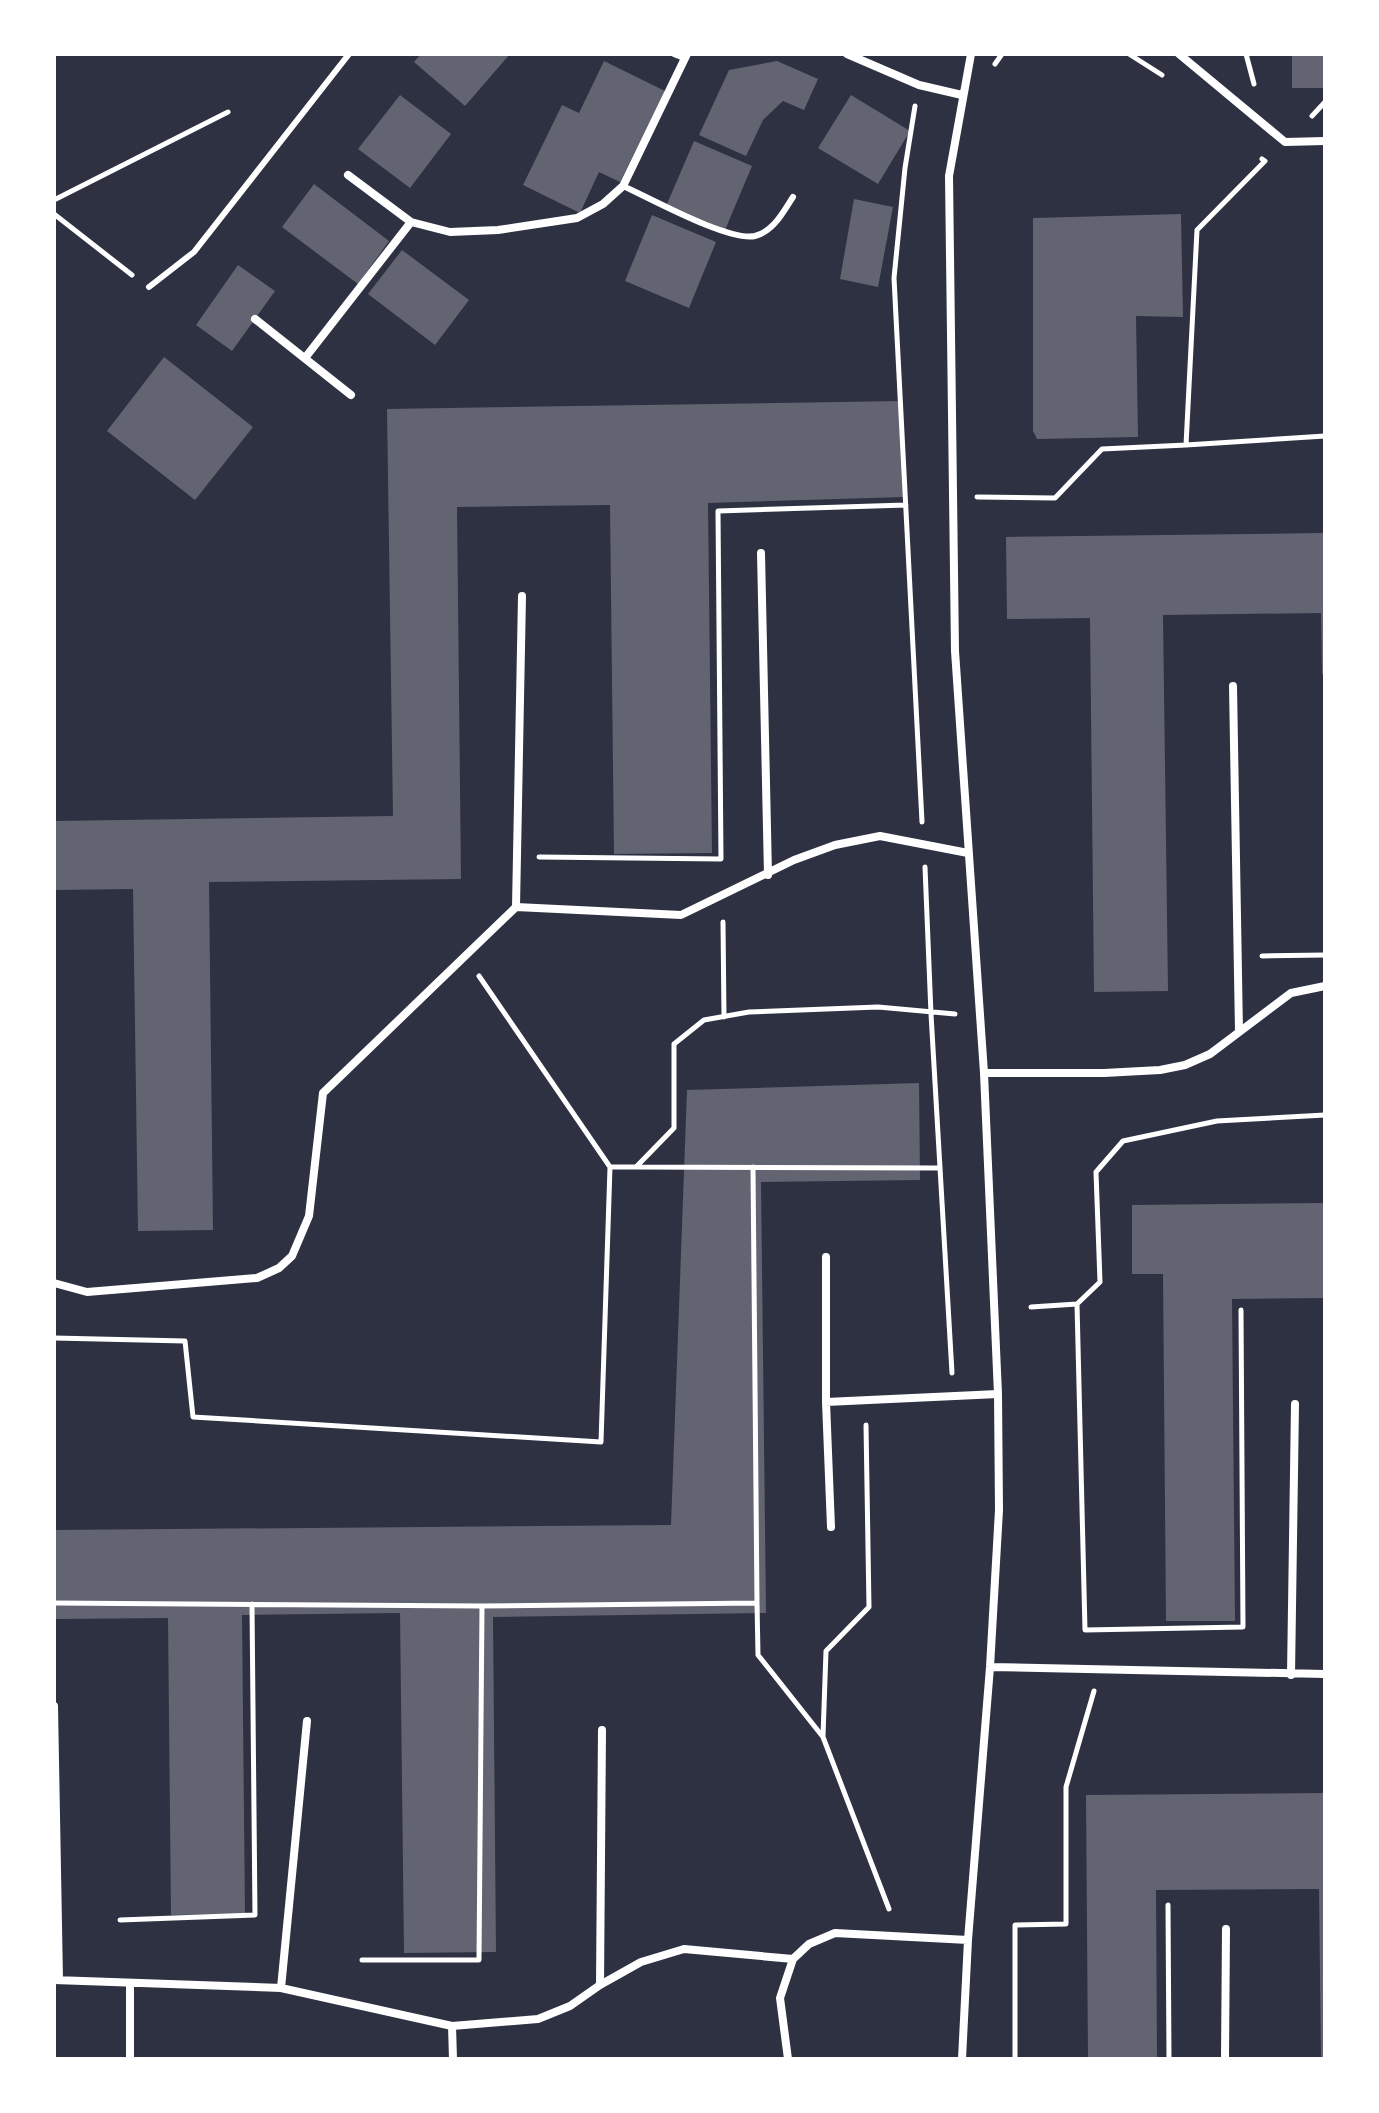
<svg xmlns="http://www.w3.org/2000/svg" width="1379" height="2113" font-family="Montserrat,sans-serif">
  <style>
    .building { fill: #626471 }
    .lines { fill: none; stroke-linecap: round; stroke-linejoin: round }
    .path { stroke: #fff; stroke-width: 5 }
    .service { stroke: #fff; stroke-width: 6 }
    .minor { stroke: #fff; stroke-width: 8 }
  </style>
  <rect width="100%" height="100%" fill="#2d3142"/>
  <path class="building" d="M421,54h89l-45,52 -51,-44z
    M1292,54h33v34h-33z
    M604,61l61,30 -45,91 -21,-10 -19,41 -57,-28 39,-80 17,8z
    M777,61l41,18 -14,31 -21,-9 -20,19 -17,36 -47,-21 30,-65z
    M400,95l51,39 -41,54 -52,-39z
    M851,95l59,36 -32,53 -60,-36z
    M694,141l58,25 -27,64 -58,-26z
    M314,184l75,57 -31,43 -76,-57z
    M854,199l39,8 -15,80 -38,-8z
    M1181,214l2,103 -47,-1 2,121 -101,2 -4,-8v-213z
    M652,215l64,27 -27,66 -64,-27z
    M402,250l67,50 -34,45 -67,-51z
    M238,265l37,26 -43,60 -36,-26z
    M164,357l89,70 -58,73 -88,-69z
    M901,401l4,96 -197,6 4,350 -98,1 -4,-349 -153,2 4,372 -252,3 4,348 -75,1 -5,-342 -79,1v-69l339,-5 -6,-407z
    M1325,533v141h-3l-1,-61 -158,2 5,376 -74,1 -4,-374 -83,1 -1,-82z
    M919,1083l1,97 -159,2 5,431 -273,4 3,335 -92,1 -4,-340 -158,2 3,299 -74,1 -3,-297 -114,1v-89l617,-5 16,-435z
    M1325,1203v95l-93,1 3,322h-69l-3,-347h-31v-69z
    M1325,1793v266h-4l-2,-170 -163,1 1,169h-69l-2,-264z"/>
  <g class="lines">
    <path class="path" d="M1129,54l33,21
      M1246,54l8,30
      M995,64l7,-10
      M915,106l-10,62 -11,110 28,544
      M1312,116l13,-14
      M54,200l174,-88
      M54,214l78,61
      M1186,445l139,-9
      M977,497l78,1 47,-49 84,-4 11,-215 68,-69 -3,-2
      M539,857l182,2 -3,-348 188,-6
      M925,867l6,147 21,359
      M723,922l1,95
      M1262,956l63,-1
      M479,976l131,191
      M636,1167l303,1
      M753,1167l4,436
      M1077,1304l8,326 158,-3 -2,-317
      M1031,1307l46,-3 23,-22 -4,-110 27,-31 94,-20 108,-6
      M54,1338l131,3 8,76 408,25 9,-275h26l38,-39v-84l30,-24 45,-8 129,-5 77,7
      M54,1603l428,3
      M823,1736l3,-85 43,-44 -3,-182
      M1168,1905l1,154
      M120,1920l135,-5 -3,-311
      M362,1960h117l3,-354 275,-3 1,52 65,82 66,172
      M1015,2059v-134l51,-1v-137l28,-96"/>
    <path class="service" d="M674,54l10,4
      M623,186c27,12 106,56 132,50 19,-5 28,-24 38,-39
      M149,287l45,-35 155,-198"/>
    <path class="minor" d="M847,54l72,31 43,10
      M1179,54l106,88 40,-1
      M348,175l63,47 39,10 48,-2 79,-12 26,-14 20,-18 64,-132
      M255,319l96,76
      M305,358l106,-136
      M761,553l7,322
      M1233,686l6,346
      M516,907l6,-311
      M984,1073h120l56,-3 25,-5 25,-11 81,-61 34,-7
      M826,1257v145l5,125
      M54,1283l33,9 170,-14 22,-10 13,-12 17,-40 14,-123 193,-186 165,8 113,-55 41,-15 45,-9 88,17
      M826,1402l172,-8
      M990,1667l335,7
      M1291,1675l4,-271
      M54,1706l5,274
      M54,1980l227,8 171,38 86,-7 32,-13 30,-21 41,-23 43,-13 109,10 16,-15 26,-11 133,7
      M600,1985l2,-255
      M281,1988l26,-267
      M452,2026l1,33
      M130,2059v-76
      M788,2059l-8,-61 13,-39
      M962,2059l6,-119 22,-273 9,-157 -1,-116 -14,-321 -29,-422 -6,-475 22,-122
      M1225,2059l1,-130"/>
  </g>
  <rect width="1379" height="2113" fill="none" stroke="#ffffff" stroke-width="112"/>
</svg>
